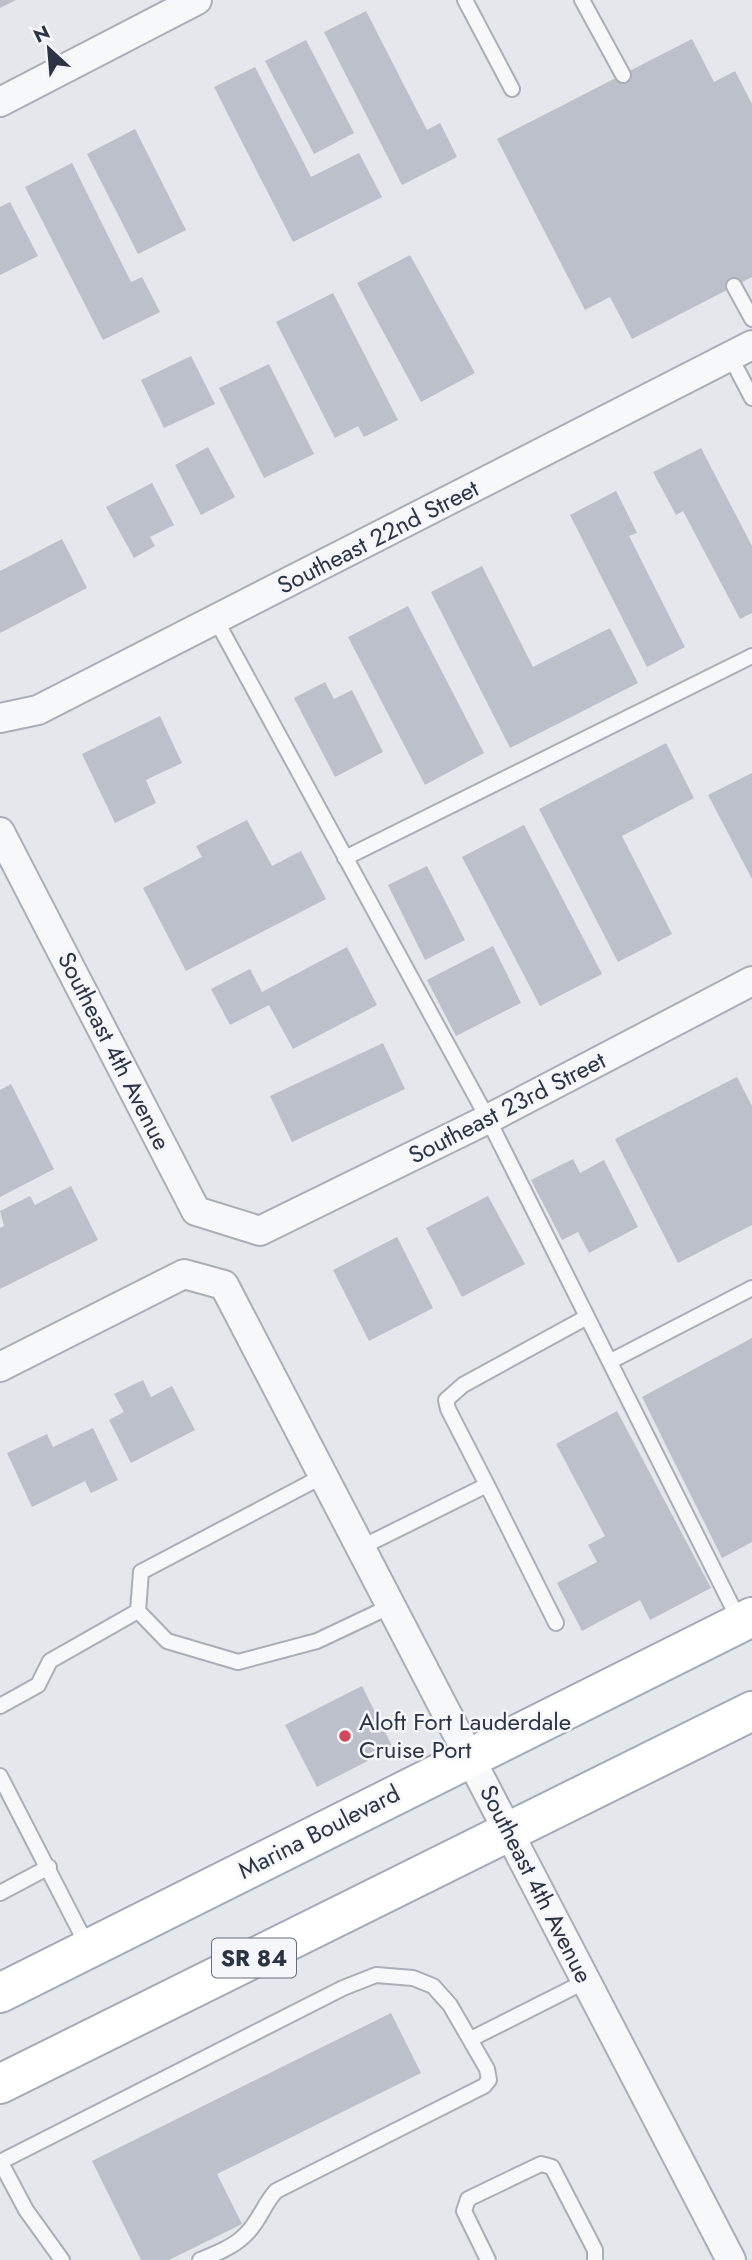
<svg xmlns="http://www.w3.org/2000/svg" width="752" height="2260" font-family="Jost,sans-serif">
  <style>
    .building { fill: #bbc0ca }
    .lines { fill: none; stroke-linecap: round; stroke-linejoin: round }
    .lane-casing { stroke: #a9aeb7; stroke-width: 18 }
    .street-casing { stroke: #a9aeb7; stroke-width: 32 }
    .primary-casing { stroke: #a3abb8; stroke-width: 42 }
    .lane { stroke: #f7f8fa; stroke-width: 14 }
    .street { stroke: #f7f8fa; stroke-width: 28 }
    .primary { stroke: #fff; stroke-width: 38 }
    .poi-dot { fill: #d1495b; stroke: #f4f6f9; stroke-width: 2.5 }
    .labels { text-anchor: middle; stroke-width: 5; stroke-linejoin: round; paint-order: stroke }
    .shield { fill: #f4f6f9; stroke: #676e7b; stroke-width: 2 }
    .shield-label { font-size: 23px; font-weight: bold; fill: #2b3445 }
    .street-label { font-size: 24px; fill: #2b3445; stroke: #f4f6f9 }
    .poi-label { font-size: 24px; fill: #2b3445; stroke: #f4f6f9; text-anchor: start }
  </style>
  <rect width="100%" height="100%" fill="#e4e7ec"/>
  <path class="building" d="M0,0h16l-16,8z
    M366,11l61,119 13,-7 17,34 -55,28 -78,-153z
    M692,39l22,43 21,-11 17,33v173l-120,62 -22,-42 -25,13 -88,-171z
    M306,40l48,93 -40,21 -49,-93z
    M255,67l56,110 48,-24 23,44 -89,45 -79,-155z
    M135,129l51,101 -48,24 -51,-100z
    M72,163l59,119 11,-5 18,35 -57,28 -78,-153z
    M10,202l28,54 -38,19v-68z
    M410,255l65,118 -54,29 -64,-119z
    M333,293l65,127 -34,17 -6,-11 -23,12 -59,-116z
    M191,356l24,48 -51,24 -23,-48z
    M269,364l45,90 -50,24 -45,-90z
    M208,447l27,50 -34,18 -26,-50z
    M701,448l51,98v67l-12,6 -57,-108 -7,4 -23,-43z
    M152,483l22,42 -24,12 5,9 -21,12 -28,-51z
    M616,491l21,42 -8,3 56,111 -38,20 -77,-152z
    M62,539l25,49 -87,45v-62z
    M482,566l51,101 77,-39 28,55 -128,65 -79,-156z
    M408,606l76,147 -59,32 -77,-148z
    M325,682l9,17 18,-9 31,62 -48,25 -41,-79z
    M160,716l22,47 -36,17 10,23 -41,20 -33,-69z
    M666,743l28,55 -72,38 50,98 -54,28 -79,-153z
    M752,773v106l-44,-84z
    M247,820l25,46 29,-15 25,48 -140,72 -43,-83 59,-31 -6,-11z
    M524,825l78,149 -62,32 -78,-149z
    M427,866l38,74 -40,20 -37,-75z
    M493,946l28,57 -65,33 -29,-56z
    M347,947l30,58 -84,44 -24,-44 -39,20 -19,-36 39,-20 12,23z
    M383,1043l22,46 -113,53 -22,-46z
    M737,1077l15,29v119l-74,38 -63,-124z
    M11,1084l43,85 -54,28v-107z
    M573,1159l7,14 24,-13 34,67 -49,26 -11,-21 -16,8 -31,-60z
    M71,1186l27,54 -98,49v-61l4,-2 -4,-15 30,-15 5,9z
    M488,1196l37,68 -63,33 -36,-69z
    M397,1237l36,71 -64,33 -36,-71z
    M752,1338v204l-30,16 -80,-161z
    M143,1380l8,17 21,-11 23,44 -64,33 -22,-43 15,-8 -10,-18z
    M617,1411l94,177 -61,32 -10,-20 -58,31 -25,-48 40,-21 -9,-17 17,-9 -49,-92z
    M93,1428l25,52 -27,13 -6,-12 -53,26 -25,-54 40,-19 6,13z
    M362,1686l31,62 -76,39 -32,-62z
    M391,2013l30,60 -204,101 25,50 -73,36h-28l-49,-99z"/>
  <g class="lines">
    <defs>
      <path id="lane" d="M465,0l47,89
        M582,0l41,75
        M734,286l18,33
        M730,356l22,42
        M216,620l272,499 251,501
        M345,858l407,-202
        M611,1361l141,-73
        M487,1485l-39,-76 -2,-9 17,-15 124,-68
        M360,1548l127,-63 69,138
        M138,1611l29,30 71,21 79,-21 74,-35
        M0,1706l38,-21 12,-24 88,-50 3,-39 182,-96
        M0,1776l88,171
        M0,1893l49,-26
        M471,2039l115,-58
        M0,2161l26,49 36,50
        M0,2162l343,-174 33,-13 37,3 20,8 17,19 37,64 2,11 -5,6 -208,105c-13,14 -17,32 -32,45 -11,11 -29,18 -44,24
        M488,2260l-24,-49 4,-12 73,-35 11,3 43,83v10"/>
      <path id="street" d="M0,102l197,-102
        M0,718l38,-8 714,-365
        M0,832l196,379 64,20 228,-112 264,-138
        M0,1367l184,-93 40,11 507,975"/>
      <path id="primary" d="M0,1993l752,-376
        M0,2084l752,-373"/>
    </defs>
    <use href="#lane" class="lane-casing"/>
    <use href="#street" class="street-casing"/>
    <use href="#primary" class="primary-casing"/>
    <use href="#lane" class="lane"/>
    <use href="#street" class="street"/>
    <use href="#primary" class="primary"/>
  </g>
  <circle class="poi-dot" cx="345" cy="1736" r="7"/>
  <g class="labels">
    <rect class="shield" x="212" y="1938.5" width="84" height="39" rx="5"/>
    <g class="shield-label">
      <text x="254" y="1966">SR 84</text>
    </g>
    <g class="street-label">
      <text transform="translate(378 537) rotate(-27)" y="8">Southeast 22nd Street</text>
      <text transform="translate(114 1051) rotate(63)" y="8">Southeast 4th Avenue</text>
      <text transform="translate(507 1108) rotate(-27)" y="8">Southeast 23rd Street</text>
      <text transform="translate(319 1832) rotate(-27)" y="8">Marina Boulevard</text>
      <text transform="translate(536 1884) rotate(63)" y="8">Southeast 4th Avenue</text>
    </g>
    <g class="poi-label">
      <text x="359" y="1730">Aloft Fort Lauderdale<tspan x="359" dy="28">Cruise Port</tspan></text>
    </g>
  </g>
  <g transform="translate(49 49) rotate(334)" stroke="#f4f6f9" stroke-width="5" paint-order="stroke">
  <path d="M0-5L12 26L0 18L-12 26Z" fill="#2b3445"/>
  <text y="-10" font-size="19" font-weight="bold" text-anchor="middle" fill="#2b3445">N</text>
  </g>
</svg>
